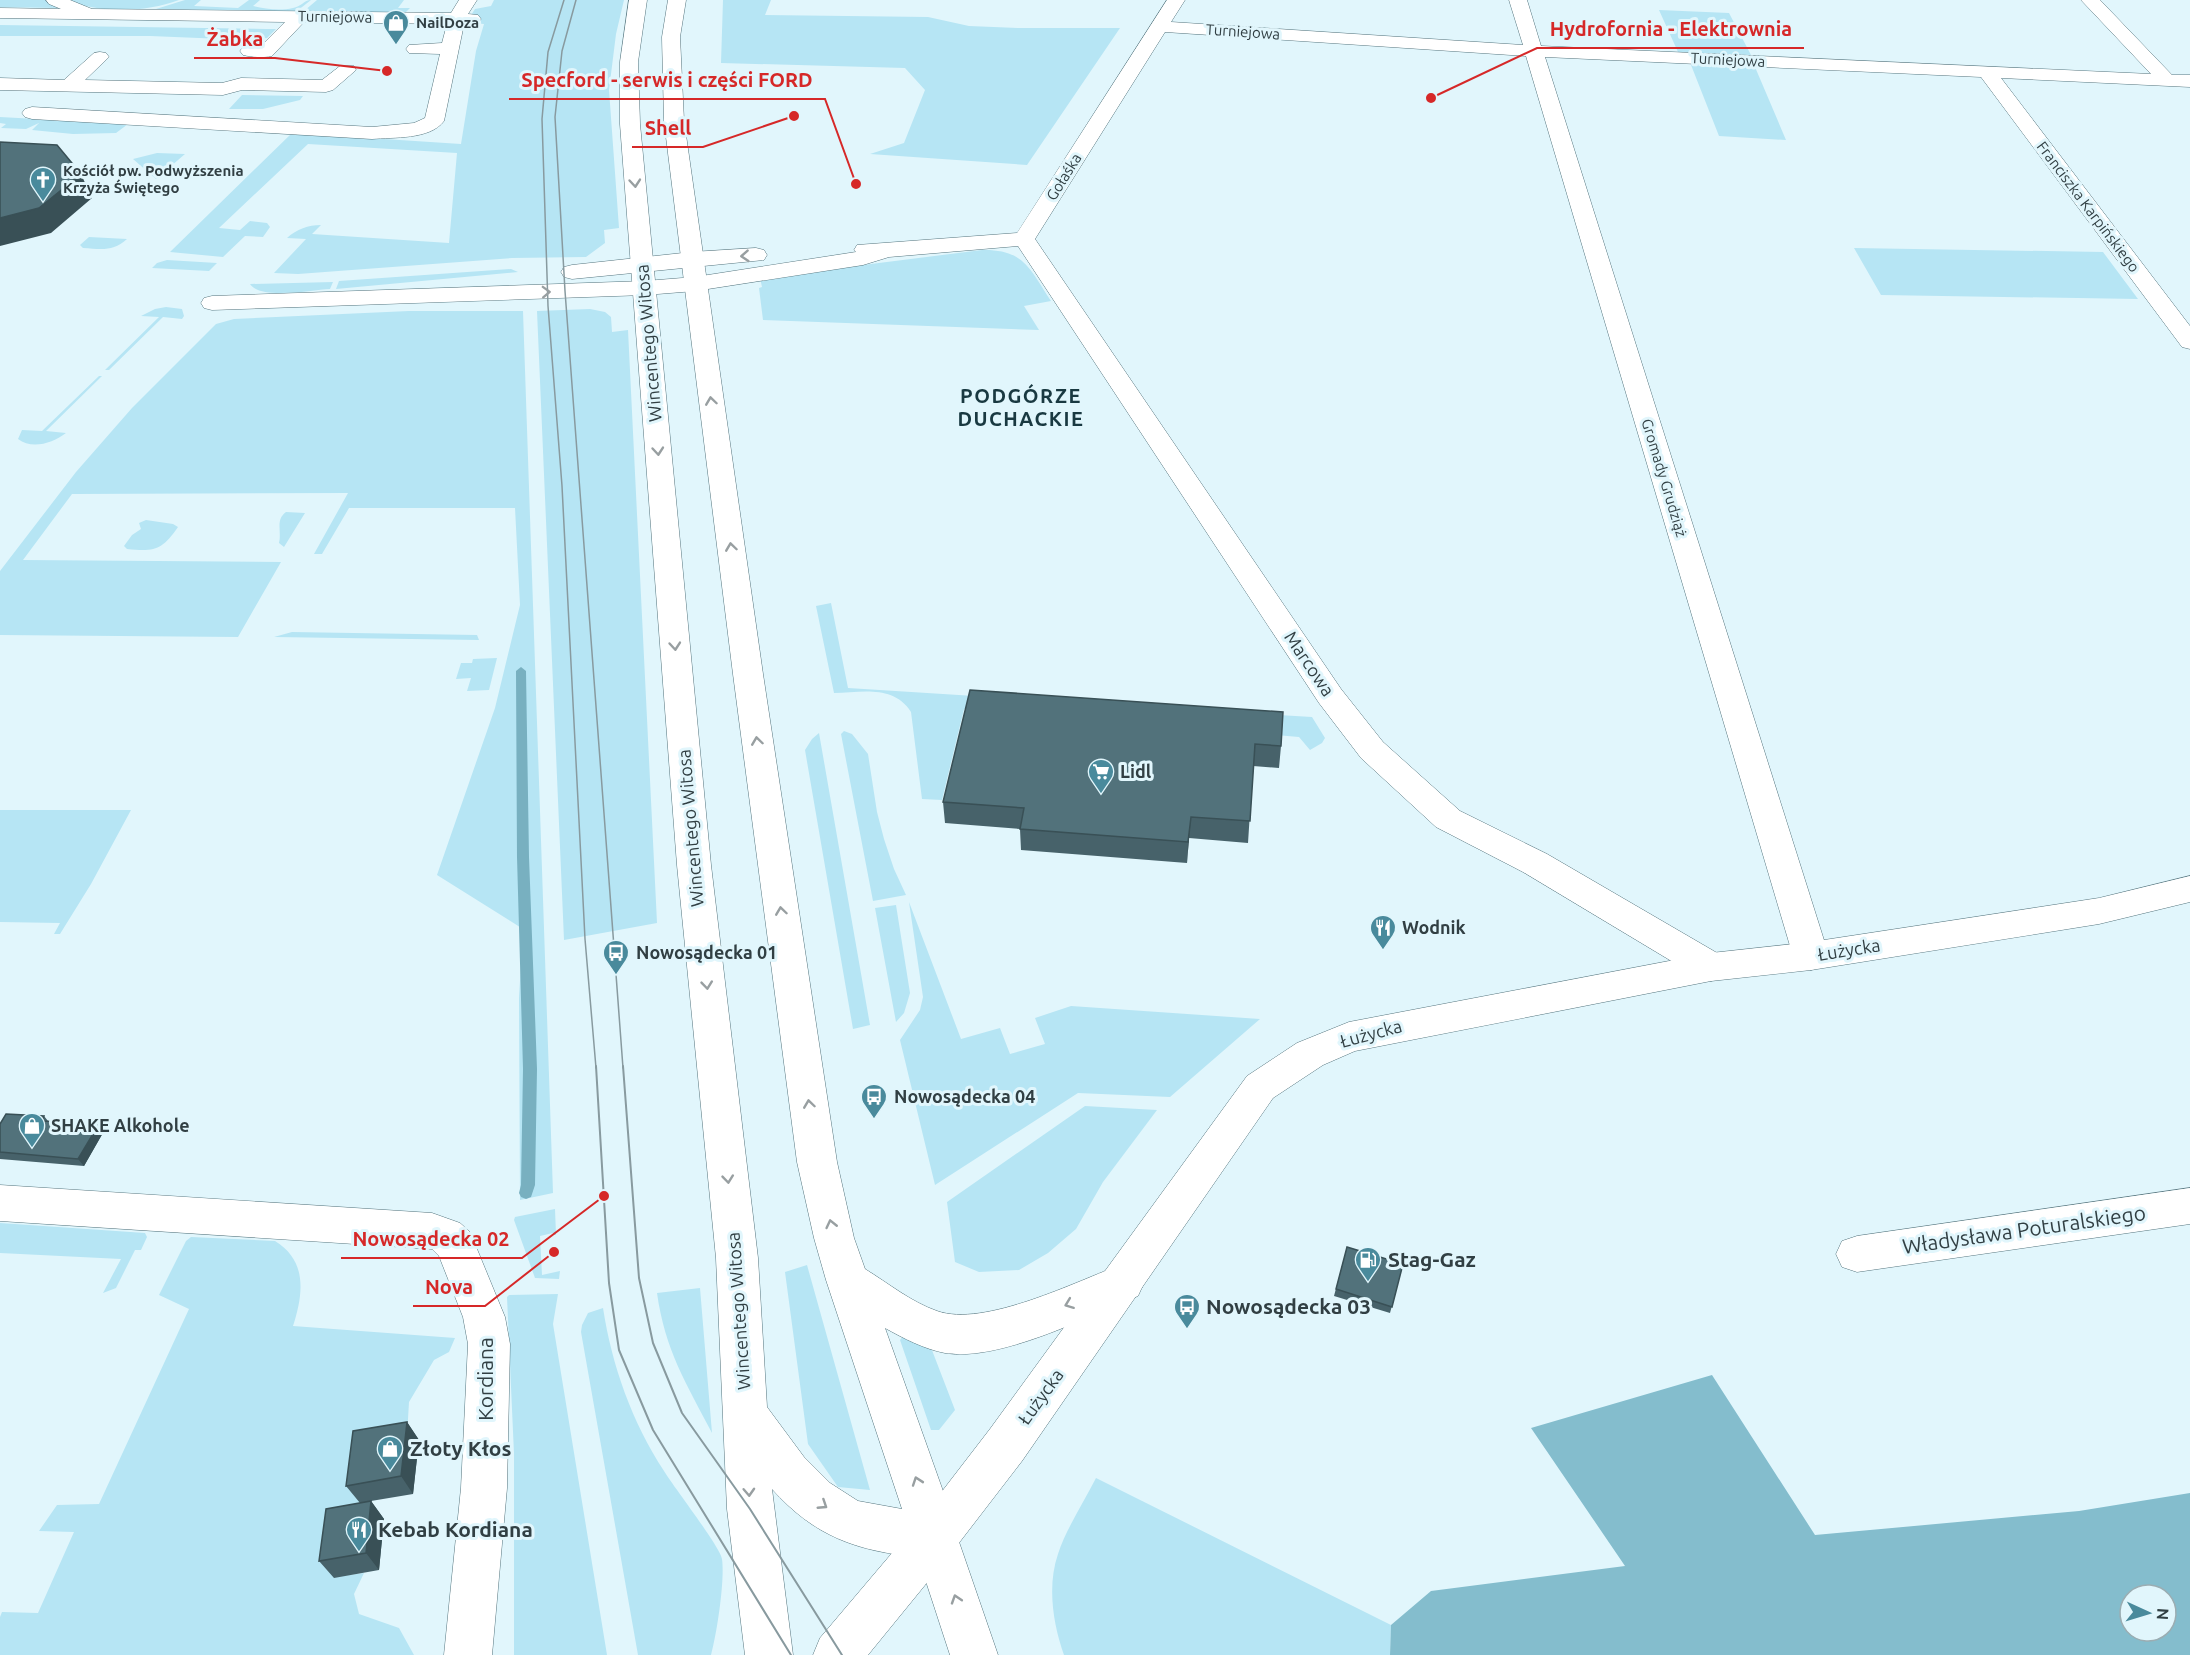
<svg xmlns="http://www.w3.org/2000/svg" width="2190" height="1655" font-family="Ubuntu,sans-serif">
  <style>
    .green { fill: #b6e5f4 }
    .forest { fill: #84bdcd; fill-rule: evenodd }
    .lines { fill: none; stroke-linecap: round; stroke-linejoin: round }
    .stream { fill: #78b0c0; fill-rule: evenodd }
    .minor-casing { stroke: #55757e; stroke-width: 1 }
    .tertiary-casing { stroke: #55757e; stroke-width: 1 }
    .secondary-casing { stroke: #55757e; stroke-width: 1 }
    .minor { fill: #fff; fill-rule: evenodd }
    .tertiary { fill: #fff; fill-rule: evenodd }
    .secondary { fill: #fff; fill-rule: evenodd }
    .tram-far1 { stroke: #889a9f; stroke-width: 1.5 }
    .tram { stroke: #889a9f; stroke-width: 2 }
    .wall { fill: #47626a }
    .shaded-wall { fill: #395056 }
    .building { fill: #52727b; stroke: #395056; stroke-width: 1.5 }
    .oneway { stroke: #989fa1 }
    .labels { text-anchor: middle; stroke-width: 6; stroke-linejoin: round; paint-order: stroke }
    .far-street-label { font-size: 15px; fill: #313f43; stroke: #e1f6fc }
    .far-poi-label { font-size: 15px; font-weight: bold; fill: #313f43; stroke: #e1f6fc; text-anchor: start }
    .street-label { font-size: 18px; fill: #313f43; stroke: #e1f6fc }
    .poi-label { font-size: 18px; font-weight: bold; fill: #313f43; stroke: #e1f6fc; text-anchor: start }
    .far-district-label { font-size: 20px; font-weight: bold; letter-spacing: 1.5px; fill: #193941; stroke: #e1f6fc }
    .near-street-label { font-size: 21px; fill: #313f43; stroke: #e1f6fc }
    .near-poi-label { font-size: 21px; font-weight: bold; fill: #313f43; stroke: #e1f6fc; text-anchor: start }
    .leader { fill: none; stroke: #d62828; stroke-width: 2 }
    .callout-dot { fill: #d62828; stroke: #e1f6fc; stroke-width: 2 }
    .callout-label { font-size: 20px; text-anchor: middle; font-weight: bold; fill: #d62828; stroke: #e1f6fc; stroke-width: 6; stroke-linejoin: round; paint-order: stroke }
  </style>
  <rect width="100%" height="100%" fill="#e1f6fc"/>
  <path class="green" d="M0,0h46l12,8 -58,-1z
    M65,0h114c-35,13 -79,13 -114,0z
    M185,0h16l-7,6 44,2 11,-8h11l-7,6c12,3 27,5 40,2 8,-1 11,-8 18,-8l-14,11 -141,-2z
    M317,0h87l-6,8h12l-5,5 -101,-2z
    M494,0h130l-8,34 -7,56 10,138 -15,2 1,13 -19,14 -74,1 -214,16 -24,-1 32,-34 -19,-1c10,-9 21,-13 34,-13l-9,9 137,9 8,-90 -149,-9 -89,84 21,2 10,-9 17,2 3,4 -7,10 -18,-1 -22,21 -53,-5 122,-119 169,11 15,-93 8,-27 -18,-1 9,-14 16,-3z
    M723,0h48l-6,15 163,2 41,9 49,2h102l-93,137 -157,-11 34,-11 21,-53 -20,-22 -184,-5z
    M1659,10l70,3 22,42 -73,-3z
    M0,25l266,4h10l-9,9 -19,2 -98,-4h-150z
    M1691,65l64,2 31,73 -67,-4z
    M242,95l61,1 -3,4 -37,9h-34z
    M0,117l128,7 -12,9 -43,1 -41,-4 7,-7 -13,6 -25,-1 5,-4 -6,-1z
    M157,153l28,1 -29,25 -23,-20z
    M89,237l38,2c-14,13 -26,10 -44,9l-3,-3z
    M1854,248l249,4 35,47 -257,-4z
    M982,250c43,-1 48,20 69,51l-27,5 15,24 -276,-10 -4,-32 3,-1 -2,-9z
    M167,260l50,3 -8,8 -57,-3 5,-5z
    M511,269l7,3 -182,17 3,-8z
    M333,282l-3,7c-18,1 -70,11 -80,-5z
    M166,307l16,2 2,7 -2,3 -19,-2 -54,53h-4l54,-53 -18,-1 14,-7z
    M590,309l15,3 6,5 1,15 16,-2 29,593 -93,17 -27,-629z
    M409,311h114l30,882 -33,7 -1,-202 4,-69 -86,-54 58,-167 25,-103 -5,-97h-166l-27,46h-8l34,-61 -276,1 -49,66 258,2 -43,75 -238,-2v-64l76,-99 56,-64 84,-84 18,-5z
    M99,376h3l-56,55 20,2c-13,10 -34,17 -48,6l4,-9 20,1z
    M286,512l19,1 -21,34 -5,-4c3,-12 -4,-23 7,-31z
    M146,520l27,4 5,3c-16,23 -23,25 -51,22l-3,-3 8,-11 9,-6 -2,-6z
    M831,603l17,85 464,29 13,21 -3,5 -12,7 -11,-13 -335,-28 -22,91 -20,-1 -11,-87c-18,-28 -51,-19 -77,-19l-18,-87z
    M292,632l185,3 2,5 -205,-3z
    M497,658l-8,32 -22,1 4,-13 -15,1 5,-16h11l1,-4z
    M844,731l8,3 16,20 9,58 7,27 10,30 12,26 -33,6 -32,-167z
    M819,733l51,292 -17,4 -48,-279 7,-11z
    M0,810h131l-40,74 -31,50h-6l6,-11 -60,-1z
    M909,902l52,137 39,-11 10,26 35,-10 -10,-26 36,-12 189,13 -90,78 -92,-4 -143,92 -35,-145 20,-30 3,-13z
    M896,905l14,88 -6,20 -8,9 -21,-114z
    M1085,1106l72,4 -54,72 -27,47 -28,24 -29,17 -40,2 -24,-10 -8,-60z
    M555,1209l1,26h-3v-2l-13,3 2,39 18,-4 -1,8 -24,-1 -21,-58 1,-3z
    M0,1223l145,10 2,4 -6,13h-6l-19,38 -13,5 18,-34 -121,-6z
    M191,1237l84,4c33,20 28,54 18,85l162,12 -6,14 -15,8 -25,42 -2,34 -44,71 -29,70 30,-4 -10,21 5,20 40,14 15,27h-414v-38l2,-5 36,1 36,-81 -35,-1 18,-26 42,-1 90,-195 -30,-14 27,-54z
    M807,1265l63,225 -32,-3 -30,-43 -23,-172z
    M700,1288l12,145c-26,-50 -47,-83 -55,-140z
    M558,1294l-5,30 54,331h-93v-201l-7,-157 2,-2z
    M603,1308c9,58 29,114 61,163 9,15 57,77 58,88 3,21 -5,74 -11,96h-73l-57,-323 1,-7 6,-12z
    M904,1335l26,10 25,65 -16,20h-8l-31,-90z
    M1096,1478l295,147 -1,30h-326c-11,-31 -17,-69 -6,-101 8,-25 26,-52 38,-76z"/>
  <path class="forest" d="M1712,1375l103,160 264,-24 111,-18v162h-800l1,-30 40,-34 194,-25 -94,-138zM2130,1595h36v36h-36z"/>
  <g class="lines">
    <path class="stream" d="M521,667l5,4 3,186 8,212 -2,116 -4,12 -5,2 -5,-2 -2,-4 2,-8 2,-116 -6,-212 -1,-186z"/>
    <defs>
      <path id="minor" d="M46,0h24l22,9 359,4 8,-13h18l-9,14 10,1 3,4 -3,4 -14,1 -20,97c-14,19 -51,16 -72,18l-340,-20 -7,-2 -3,-4 3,-4 7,-2 340,20 42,-4 11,-5 15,-64 -31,-1 -3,-4 3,-4 33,-2 5,-19 -143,-2 -32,34c-9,2 -20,1 -29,-1l-3,-4 3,-4 18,-1 24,-24 -285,-4v-10l61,1 -12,-5z
        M1167,0h18l-14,22 352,23 -14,-45h18l14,46 610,28 -70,-74h19l72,75h18v12l-189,-9 189,248v23l-8,-2 -201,-270 -436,-20 284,899 -5,10 -13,4 -13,-4 -5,-10 -267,-900 -361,-24 -130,207 306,450 42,53 77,69 87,43 177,103 5,10 -5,10 -13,4 -13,-4 -175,-105 -87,-45 -75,-69 -42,-55 -301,-457 -129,11 -26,8 -168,26 -50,4 -433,15 -8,-2 -3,-5 3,-5 8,-2 433,-15 50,-4 161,-25 -2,-2 3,-5 160,-12z
        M100,52l6,1 3,4 -24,23 137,3 19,-5 81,2 18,-14h14l2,4 -23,20 -7,2 -84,-2 -19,5 -223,-5v-12l64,2 30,-27z
        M756,248l8,2 3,5 -3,5 -192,19 -8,-2 -3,-5 3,-5 8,-2 120,-13z
        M0,1185l432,28 28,10 10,9 35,85 5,27 -3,144 -15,167h-48l17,-167 7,-144 -5,-27 -24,-61 -7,-7 -432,-28z
        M2190,1188v36l-333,48 -15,-5 -6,-13 6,-13 15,-5z"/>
      <path id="tertiary" d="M2190,876v26l-91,22 -288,46 -100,11 -356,70 -32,14 -50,33 -251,363 -70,91 -84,103h-55l7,-17 100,-118 70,-91 257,-353 50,-33 52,-21 362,-69 100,-11 288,-44z"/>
      <path id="secondary" d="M629,0h18l-9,62 2,62 71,741 47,393 9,149 37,50 26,26 28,18 44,8 -76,-229 -12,-42 -17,-76 -64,-488 -69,-553 -2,-84 6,-37h18l-6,37 4,84 79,553 74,488 17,76 11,31c23,14 46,33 72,42 47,17 140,-30 186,-47l15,6 6,13 -6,13c-51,21 -139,66 -193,57 -21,-4 -42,-15 -60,-25l74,208 -1,3 40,116h-48l-32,-98c-62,-6 -104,-21 -146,-68l21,166h-48l-18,-146 -11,-251 -39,-393 -57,-741v-62z"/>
    </defs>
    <use href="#minor" class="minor-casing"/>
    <use href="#tertiary" class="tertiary-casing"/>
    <use href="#secondary" class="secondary-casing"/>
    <use href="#minor" class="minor"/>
    <use href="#tertiary" class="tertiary"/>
    <use href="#secondary" class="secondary"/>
    <path class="tram-far1" d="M564,0l-16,52 -6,67 6,187 14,180 23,453 11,129
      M576,0l-14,51 -7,66 10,174 58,777"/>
    <path class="tram" d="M596,1066l13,217 10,67 34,80 138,225
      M623,1066l16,212 14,65 29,70 68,96 92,146"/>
  </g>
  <path class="wall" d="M970,690l311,56 -2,22 -26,-2 -5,77 -59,-5 -2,25 -166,-13 -1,-21 -75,-6 -2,-21z
    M44,1116l4,5 56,10 -20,35 -84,-7v-35z
    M1347,1247l56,17 -13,49 -56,-17z
    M407,1422l12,18 -6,54 -42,7 13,18 -5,51 -45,8 -15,-17 41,-58 -14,-17z"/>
  <path class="shaded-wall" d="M81,174l11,24 -41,35 -51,13v-28z
    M1191,817l-2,21 -2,25 1,-21z
    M99,1124l5,7 -20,35 -6,-7z
    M407,1422l12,18 -6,54 -12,-18z
    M371,1501l13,18 -5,51 -13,-17z"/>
  <path class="building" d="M0,142l57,3 24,29 -42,34 -39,10z
    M970,690l313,22 -2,34 -26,-2 -5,77 -59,-4 -3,25 -168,-13 4,-21 -81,-6z
    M6,1114l38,2 -2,5 57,3 -21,35 -78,-7v-28z
    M1347,1247l56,17 -11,43 -56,-18z
    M407,1422l-6,54 -55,10 7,-55z
    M371,1501l-5,52 -47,8 7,-52z"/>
  <defs><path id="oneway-chevron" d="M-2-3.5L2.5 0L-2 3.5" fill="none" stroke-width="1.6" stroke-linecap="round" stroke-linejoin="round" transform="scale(1.5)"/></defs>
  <g class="oneway">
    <use href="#oneway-chevron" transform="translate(635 183) rotate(85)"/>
    <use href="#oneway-chevron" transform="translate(745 256) rotate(176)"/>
    <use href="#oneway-chevron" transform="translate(546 292) rotate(-2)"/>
    <use href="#oneway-chevron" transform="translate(711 401) rotate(-98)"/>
    <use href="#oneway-chevron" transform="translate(658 451) rotate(85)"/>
    <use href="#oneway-chevron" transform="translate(731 547) rotate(-98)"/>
    <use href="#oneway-chevron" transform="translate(675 646) rotate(85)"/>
    <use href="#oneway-chevron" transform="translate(757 741) rotate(-98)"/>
    <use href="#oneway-chevron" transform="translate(781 911) rotate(-98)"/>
    <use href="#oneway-chevron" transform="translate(707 985) rotate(84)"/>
    <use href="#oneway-chevron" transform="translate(809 1104) rotate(-98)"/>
    <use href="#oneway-chevron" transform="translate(728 1179) rotate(84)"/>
    <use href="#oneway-chevron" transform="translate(831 1224) rotate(-103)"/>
    <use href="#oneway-chevron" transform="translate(1069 1304) rotate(159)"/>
    <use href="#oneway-chevron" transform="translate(917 1481) rotate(-109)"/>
    <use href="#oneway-chevron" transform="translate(749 1492) rotate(87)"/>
    <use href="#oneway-chevron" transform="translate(823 1505) rotate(33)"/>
    <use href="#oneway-chevron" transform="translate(956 1599) rotate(-108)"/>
  </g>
  <defs>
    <symbol id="shop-pin" viewBox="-11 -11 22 30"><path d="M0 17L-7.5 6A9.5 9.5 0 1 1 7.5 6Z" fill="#498a9c" stroke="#e1f6fc"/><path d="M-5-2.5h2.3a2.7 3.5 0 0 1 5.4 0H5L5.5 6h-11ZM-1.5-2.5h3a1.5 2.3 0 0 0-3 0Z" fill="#fff"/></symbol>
    <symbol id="church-pin" viewBox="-11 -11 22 30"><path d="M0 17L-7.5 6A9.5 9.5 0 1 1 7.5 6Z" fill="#498a9c" stroke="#e1f6fc"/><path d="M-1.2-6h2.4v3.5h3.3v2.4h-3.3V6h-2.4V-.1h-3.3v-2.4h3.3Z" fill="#fff"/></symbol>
    <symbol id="supermarket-pin" viewBox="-11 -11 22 30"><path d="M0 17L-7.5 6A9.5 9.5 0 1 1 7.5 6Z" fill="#498a9c" stroke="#e1f6fc"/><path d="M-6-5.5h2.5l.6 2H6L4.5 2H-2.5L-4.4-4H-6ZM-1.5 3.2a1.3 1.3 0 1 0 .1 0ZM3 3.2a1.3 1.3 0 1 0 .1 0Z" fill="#fff"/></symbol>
    <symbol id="restaurant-pin" viewBox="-11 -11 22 30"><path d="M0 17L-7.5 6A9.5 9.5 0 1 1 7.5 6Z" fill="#498a9c" stroke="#e1f6fc"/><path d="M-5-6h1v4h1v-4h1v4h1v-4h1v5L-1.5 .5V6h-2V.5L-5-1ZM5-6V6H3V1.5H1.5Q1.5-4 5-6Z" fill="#fff"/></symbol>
    <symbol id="bus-pin" viewBox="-11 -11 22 30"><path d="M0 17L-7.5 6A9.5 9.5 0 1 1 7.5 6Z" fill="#498a9c" stroke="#e1f6fc"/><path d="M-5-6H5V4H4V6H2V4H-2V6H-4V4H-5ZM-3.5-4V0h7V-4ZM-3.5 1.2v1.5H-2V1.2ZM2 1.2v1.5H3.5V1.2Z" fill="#fff"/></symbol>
    <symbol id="fuel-pin" viewBox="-11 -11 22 30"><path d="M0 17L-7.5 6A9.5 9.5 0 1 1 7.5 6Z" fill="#498a9c" stroke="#e1f6fc"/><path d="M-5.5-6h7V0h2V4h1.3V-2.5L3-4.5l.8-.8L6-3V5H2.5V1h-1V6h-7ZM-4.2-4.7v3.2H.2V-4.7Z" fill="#fff"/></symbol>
  </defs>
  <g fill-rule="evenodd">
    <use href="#shop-pin" x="381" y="8" width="30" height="40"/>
    <use href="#church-pin" x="28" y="165" width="30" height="40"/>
    <use href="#supermarket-pin" x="1086" y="757" width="30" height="40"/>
    <use href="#restaurant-pin" x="1368" y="913" width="30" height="40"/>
    <use href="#bus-pin" x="601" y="938" width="30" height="40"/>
    <use href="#bus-pin" x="859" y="1082" width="30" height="40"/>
    <use href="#shop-pin" x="17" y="1111" width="30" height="40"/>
    <use href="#fuel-pin" x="1353" y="1245" width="30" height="40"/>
    <use href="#bus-pin" x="1172" y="1292" width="30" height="40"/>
    <use href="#shop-pin" x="375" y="1434" width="30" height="40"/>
    <use href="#restaurant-pin" x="344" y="1515" width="30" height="40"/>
  </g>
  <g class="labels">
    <g class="far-street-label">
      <text transform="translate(335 17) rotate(1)" y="5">Turniejowa</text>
      <text transform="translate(1243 32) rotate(4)" y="5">Turniejowa</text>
      <text transform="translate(1728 60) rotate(3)" y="5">Turniejowa</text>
      <text transform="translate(1064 177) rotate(-58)" y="5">Gołaśka</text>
      <text transform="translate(2088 207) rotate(53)" y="5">Franciszka Karpińskiego</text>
      <text transform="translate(1664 478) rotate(73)" y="5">Gromady Grudziąż</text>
    </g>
    <g class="far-poi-label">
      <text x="416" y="28">NailDoza</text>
      <text x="63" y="176">Kościół pw. Podwyższenia<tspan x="63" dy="17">Krzyża Świętego</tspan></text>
    </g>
    <g class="street-label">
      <text transform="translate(649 343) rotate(-95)" y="6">Wincentego Witosa</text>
      <text transform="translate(1309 664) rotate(56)" y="6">Marcowa</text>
      <text transform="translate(691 828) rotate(-95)" y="6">Wincentego Witosa</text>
      <text transform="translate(1849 950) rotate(-9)" y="6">Łużycka</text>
      <text transform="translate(1371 1034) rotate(-15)" y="6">Łużycka</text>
      <text transform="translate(739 1311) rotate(-94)" y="6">Wincentego Witosa</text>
      <text transform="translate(1041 1397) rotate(-54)" y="6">Łużycka</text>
    </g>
    <g class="poi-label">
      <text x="1120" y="778">Lidl</text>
      <text x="1402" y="934">Wodnik</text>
      <text x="636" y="959">Nowosądecka 01</text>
      <text x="894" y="1103">Nowosądecka 04</text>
      <text x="51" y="1132">SHAKE Alkohole</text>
    </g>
    <g class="far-district-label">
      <text x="1021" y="403">PODGÓRZE<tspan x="1021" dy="23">DUCHACKIE</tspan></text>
    </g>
    <g class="near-street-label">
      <text transform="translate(2024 1230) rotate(-8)" y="7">Władysława Poturalskiego</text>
      <text transform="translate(486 1379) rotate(-90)" y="7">Kordiana</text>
    </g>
    <g class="near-poi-label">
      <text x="1388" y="1267">Stag-Gaz</text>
      <text x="1206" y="1314">Nowosądecka 03</text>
      <text x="410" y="1456">Złoty Kłos</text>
      <text x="378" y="1537">Kebab Kordiana</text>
    </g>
  </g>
  <path class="leader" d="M1431 98L1537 48H1804M387 71L275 58H194M856 184L825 99H509M794 116L703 147H632M604 1196L522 1258H341M554 1252L485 1306H413"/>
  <g class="callout-dot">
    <circle cx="1431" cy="98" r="6"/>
    <circle cx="387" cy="71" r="6"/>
    <circle cx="856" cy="184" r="6"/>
    <circle cx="794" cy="116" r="6"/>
    <circle cx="604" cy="1196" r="6"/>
    <circle cx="554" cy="1252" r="6"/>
  </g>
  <g class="callout-label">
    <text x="1671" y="36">Hydrofornia - Elektrownia</text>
    <text x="235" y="46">Żabka</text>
    <text x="667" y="87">Specford - serwis i części FORD</text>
    <text x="668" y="135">Shell</text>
    <text x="431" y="1246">Nowosądecka 02</text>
    <text x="449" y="1294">Nova</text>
  </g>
  <g transform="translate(2148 1613) rotate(94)"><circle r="28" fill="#e1f6fc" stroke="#9badb2" stroke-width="1.5"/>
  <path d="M0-4.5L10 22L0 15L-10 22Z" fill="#498a9c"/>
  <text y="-9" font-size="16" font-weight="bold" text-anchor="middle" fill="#313f43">N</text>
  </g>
</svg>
